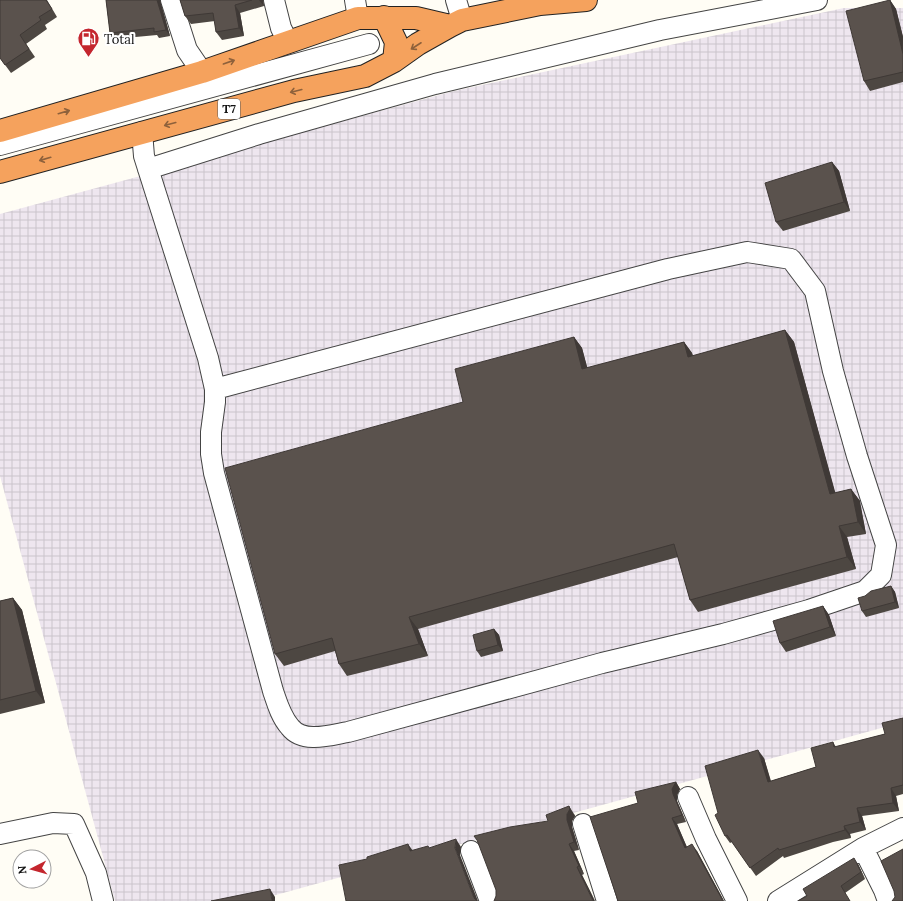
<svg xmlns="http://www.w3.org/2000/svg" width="903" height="901" font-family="Lora,serif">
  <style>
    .industrial { fill: url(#industrial-grid) }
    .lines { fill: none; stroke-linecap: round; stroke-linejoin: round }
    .minor-casing { stroke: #444; stroke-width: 22 }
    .highway-casing { stroke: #222; stroke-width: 24 }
    .minor { stroke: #fff; stroke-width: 20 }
    .highway { stroke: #f5a25d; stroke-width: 22 }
    .wall { fill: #4d4742 }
    .shaded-wall { fill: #3f3936 }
    .building { fill: #5a524d; stroke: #3f3936 }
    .oneway { stroke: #8e613b }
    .labels { text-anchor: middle; stroke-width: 4; stroke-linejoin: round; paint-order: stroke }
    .shield { fill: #fff; stroke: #585858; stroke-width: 1 }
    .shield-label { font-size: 12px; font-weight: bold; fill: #111 }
    .poi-label { font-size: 13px; fill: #111; stroke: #fff; text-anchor: start }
  </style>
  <defs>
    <pattern id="industrial-grid" width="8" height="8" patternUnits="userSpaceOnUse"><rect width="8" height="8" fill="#eee6ef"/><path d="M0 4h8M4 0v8" fill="none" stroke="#cbc4cc"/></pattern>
  </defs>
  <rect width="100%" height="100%" fill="#fffdf5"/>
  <path class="industrial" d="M844,8h59v714l-649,179h-139l-115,-425v-262l454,-123z"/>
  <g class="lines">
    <defs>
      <path id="minor" d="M171,0l16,50 15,22
        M274,0l7,28 7,14
        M355,0l3,18
        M456,0l6,20
        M142,132l2,24 64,202 7,31v13l-4,30v22l3,19 59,218c4,12 8,26 17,36 13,17 41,8 58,5l254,-69 121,-29 86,-24 56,-19 16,-16 5,-30 -29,-89 -24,-85 -18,-80 -24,-32 -44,-7 -79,17 -453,120
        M0,145l369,-101
        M148,169l111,-35 176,-50 225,-54 157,-30
        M688,797l18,42 31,62
        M583,824l24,77
        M0,834l53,-11 21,1 22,49 7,28
        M863,848l21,42 4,11
        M471,851l19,50
        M778,901l85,-53 40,-20"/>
      <path id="highway" d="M384,17l12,25 -2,19
        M0,131l202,-59 156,-54h58l34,8
        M0,172l294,-81 71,-15 29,-15 24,-17 32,-18 12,-6 78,-16 46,-4"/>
    </defs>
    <use href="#minor" class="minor-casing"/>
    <use href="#highway" class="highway-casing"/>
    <use href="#minor" class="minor"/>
    <use href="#highway" class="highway"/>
  </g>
  <path class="wall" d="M0,0h47l10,17 -12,8 2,4 -21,15 9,13 -24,16 -11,-15z
    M106,0h54l10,36 -11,2 -2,-3 -43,4 -4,-6z
    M180,0h83l1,6 -24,7 4,23 -22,4 -6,-8 -1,-11 -24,3 -6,-8z
    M890,0l6,9 7,28v45l-33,9 -6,-10z
    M832,162l7,9 11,40 -67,20 -7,-9z
    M785,330l9,12 41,151 16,-4 9,12v3l6,30 -19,3 9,32 -158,43 -8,-12 -12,-43 -260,72 10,27 -81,20 -8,-12 -4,-13 -51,15 -9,-12 188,-252 111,-65 8,11 5,20 97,-26 8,11 1,3z
    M891,586l4,6 4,16 -33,9 -4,-6z
    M13,598l9,12 23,93 -45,11v-113z
    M823,606l6,9 7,21 -50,16 -6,-9z
    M494,629l5,6 4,16 -22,6 -4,-6z
    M903,718v76l-7,2 3,15 -37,5 4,14 -16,4 1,4 -18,4 -49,16 -1,-2 -27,20 -24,-34 -2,1 -5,-7 -7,-23 46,-55 7,23 45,-14 17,-25 3,5 49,-13z
    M676,782l4,7 -3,6v6l9,21 -9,2 10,23 10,4 27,50 -86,-98z
    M574,814l1,2 -3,5v6l7,23 -5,1 10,23 -2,1 13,26 -47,-80z
    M858,864l7,15 -20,14 -38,3z"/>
  <path class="shaded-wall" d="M157,0h3l10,36 -4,-6z
    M259,0h4l1,6z
    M890,0l6,9 7,28v17z
    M235,5l5,8 4,23 -5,-8z
    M832,162l7,9 11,40 -6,-9z
    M785,330l9,12 45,164 -9,-12z
    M574,337l8,11 9,33 -9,-12z
    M684,342l8,11 4,16 -8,-12z
    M851,489l9,12 6,33 -8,-12z
    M839,526l8,11 9,32 -9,-12z
    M891,586l4,6 4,16 -4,-6z
    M13,598l9,12 23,93 -9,-12z
    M823,606l6,9 7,21 -6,-9z
    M409,617l9,12 10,27 -9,-12z
    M494,629l5,6 4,16 -5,-6z
    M758,750l6,8 9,32 -5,-8z
    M676,782l4,7 -3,6v6l9,21 -4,-7 -9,-21 -1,-5z
    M891,788l5,8 3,15 -6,-8z
    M569,806l5,8 1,2 -3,5v6l7,23 -5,-8 -7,-22v-6z
    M857,808l5,8 4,14 -6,-8z
    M672,818l5,6 13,31 -5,-7z
    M844,826l6,8 1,4 -6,-8z
    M456,839l5,8 -1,8 18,46h-2l-2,-3 -19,-50z
    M408,844l5,7h-3z
    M569,844l5,7 10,23 -5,-8z
    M692,844l5,7 27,50h-1z
    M854,858l4,6 7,15 -4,-7z
    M577,867l5,8 13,26h-2z
    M270,889l5,8v4h-3z"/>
  <path class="building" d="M0,0h46l6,9 -13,8 2,3 -21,15 9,14 -24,16 -5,-7z
    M106,0h51l9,30 -12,2v-4l-44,5z
    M180,0h72l-17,5 4,23 -23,4 -3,-19 -28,3z
    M890,0l13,54v18l-39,9 -18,-70z
    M832,162l12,40 -68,20 -11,-39z
    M785,330l45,164 21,-5 1,3 6,30 -19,4 8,31 -157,43 -16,-56 -265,73 10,27 -80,20 -7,-26 -57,16 -50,-186 238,-66 -8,-33 119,-32 8,32 102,-27 4,15z
    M891,586l4,16 -33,9 -4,-13 7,-2 6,-5z
    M13,598l23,93 -36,9v-99z
    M823,606l7,21 -50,16 -7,-22z
    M494,629l4,16 -21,6 -4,-16z
    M903,718v67l-12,3 2,15 -36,5 3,14 -16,4 1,4 -17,5 -49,15 -1,-2 -28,20 -23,-33 -2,1 -10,-21 3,-2 -13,-47 53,-16 10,32 48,-15 -5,-19 22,-6 1,5 51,-13 -3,-11z
    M676,782l-4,7 1,5 9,21 -10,3 13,30 7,-4 31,57h-105l-28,-84 48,-14 -3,-11z
    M569,806l1,3 -3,5v6l7,22 -5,2 10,22 -2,1 16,34h-99l2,-5v-6l-19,-50 -3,-4 36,-9 38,-6 -2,-6z
    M456,839l-1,9 19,50 3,3h-131l-7,-36 28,-6v-2l41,-13 2,7 18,-5 1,2z
    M903,849v52h-11l3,-4 -1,-6 -13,-30z
    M854,858l7,14 -20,14 9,15h-52l9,-5 -4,-7z
    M270,889l2,12h-61z"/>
  <defs><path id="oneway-shaft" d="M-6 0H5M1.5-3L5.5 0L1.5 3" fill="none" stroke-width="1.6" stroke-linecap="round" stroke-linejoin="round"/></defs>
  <g class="oneway">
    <use href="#oneway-shaft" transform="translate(416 46) rotate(147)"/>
    <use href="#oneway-shaft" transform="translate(229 62) rotate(-19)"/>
    <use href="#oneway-shaft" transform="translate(296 91) rotate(166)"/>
    <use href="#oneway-shaft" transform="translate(64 112) rotate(-16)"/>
    <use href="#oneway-shaft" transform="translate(170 124) rotate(165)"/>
    <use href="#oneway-shaft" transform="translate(45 159) rotate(164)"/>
  </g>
  <defs>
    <symbol id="fuel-pin" viewBox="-11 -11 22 30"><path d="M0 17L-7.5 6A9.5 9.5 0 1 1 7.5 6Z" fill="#c4262e" stroke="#fff"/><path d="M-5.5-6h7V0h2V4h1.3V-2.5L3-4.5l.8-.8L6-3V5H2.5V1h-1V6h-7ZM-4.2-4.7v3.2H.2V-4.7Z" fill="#fff"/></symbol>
  </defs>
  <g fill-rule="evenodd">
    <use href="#fuel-pin" x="76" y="26" width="25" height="34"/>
  </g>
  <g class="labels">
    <rect class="shield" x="218" y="99" width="22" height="20" rx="3"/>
    <g class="shield-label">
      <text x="229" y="113">T7</text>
    </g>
    <g class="poi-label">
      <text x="104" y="44">Total</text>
    </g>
  </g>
  <g transform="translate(32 869) rotate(264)"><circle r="19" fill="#ffffff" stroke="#a0a0a0"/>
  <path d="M0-3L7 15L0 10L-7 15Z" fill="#c4262e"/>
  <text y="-6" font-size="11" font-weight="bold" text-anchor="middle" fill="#111111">N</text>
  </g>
</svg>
